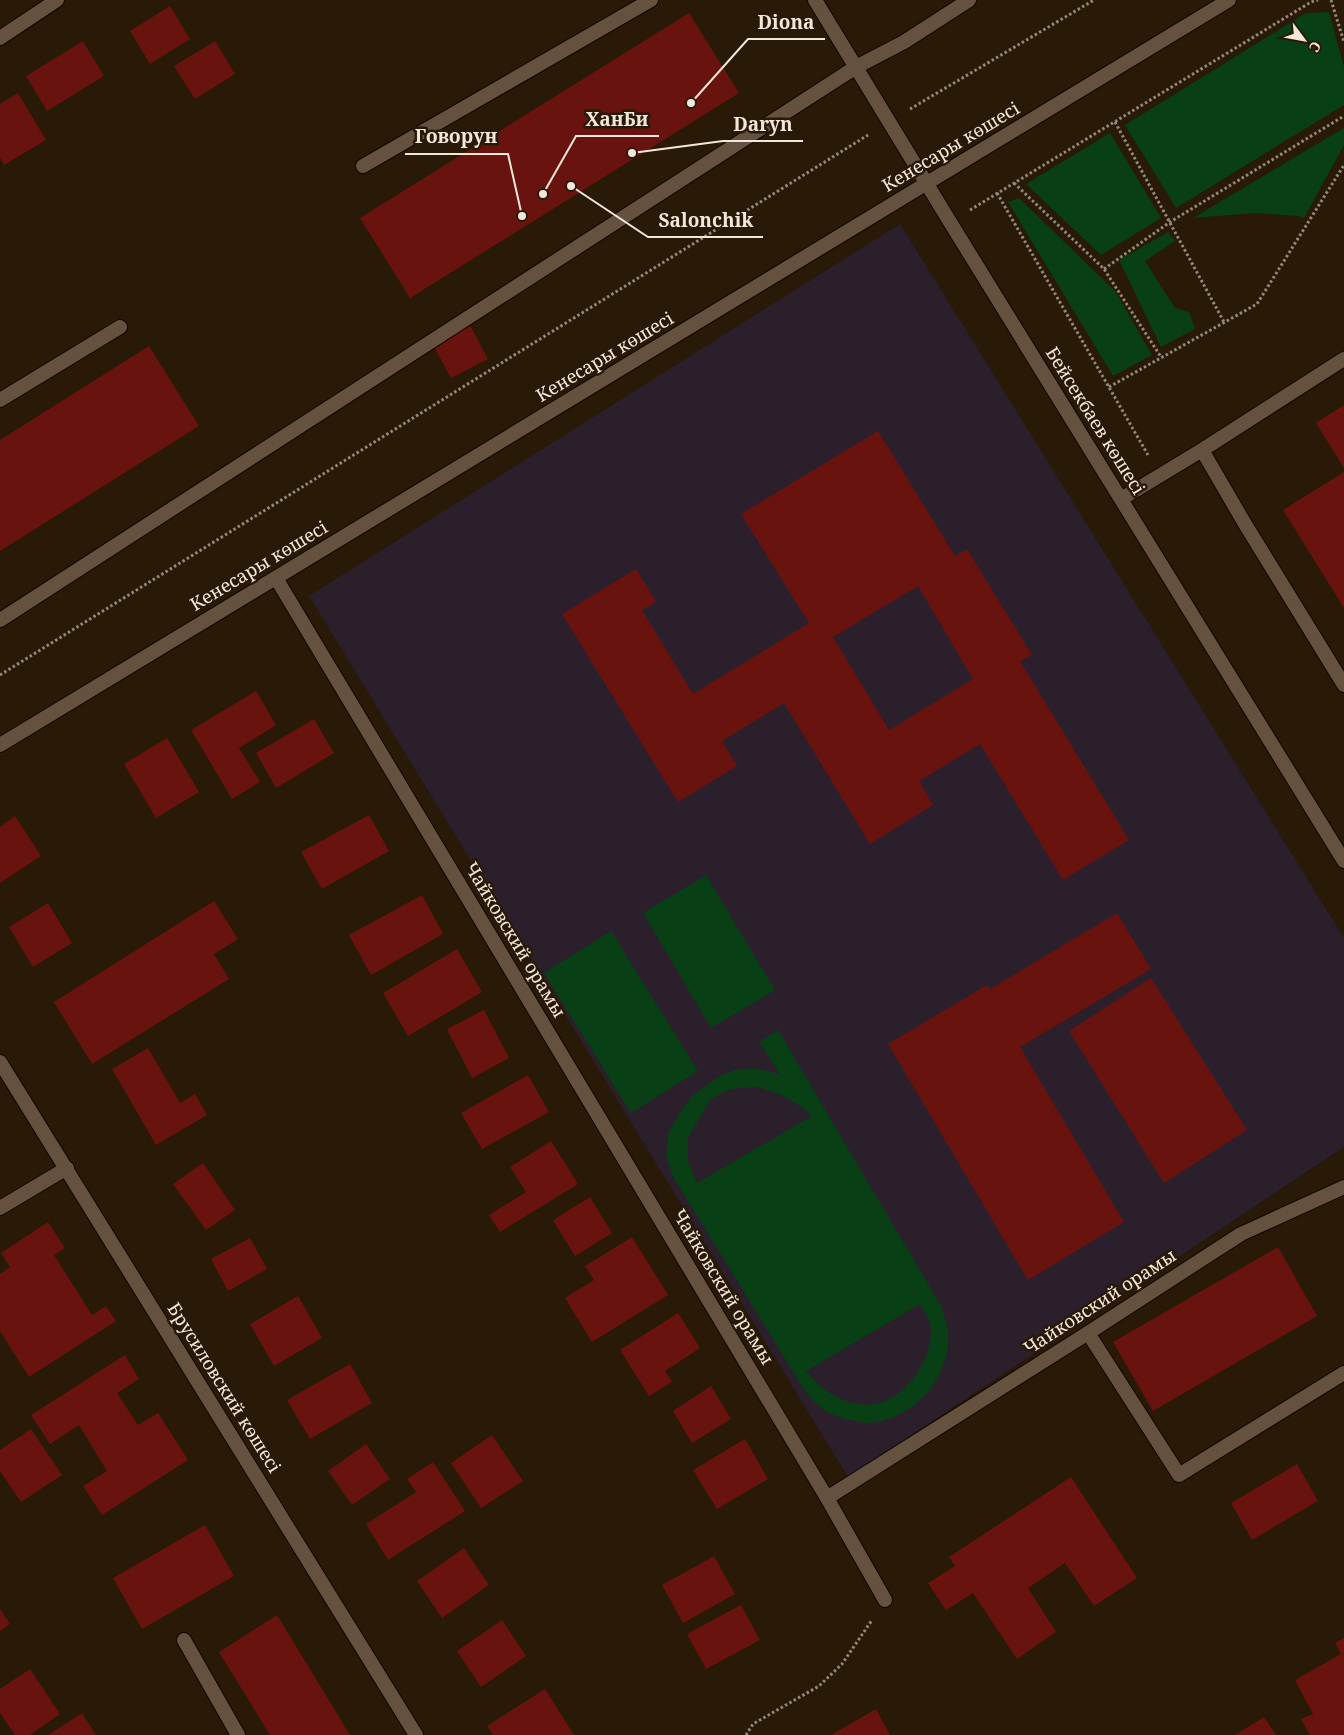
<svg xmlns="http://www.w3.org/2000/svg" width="1344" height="1735" font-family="'Noto Serif',serif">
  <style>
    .education { fill: #2c1f2c }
    .green { fill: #083f14; fill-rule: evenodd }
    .building { fill: #69130f; fill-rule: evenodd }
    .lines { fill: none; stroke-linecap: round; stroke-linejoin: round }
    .service-casing { stroke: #110400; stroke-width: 16 }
    .minor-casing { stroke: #110400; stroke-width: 16 }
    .tertiary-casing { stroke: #110400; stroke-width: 16 }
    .secondary-casing { stroke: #110400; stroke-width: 16 }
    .path { stroke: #96887a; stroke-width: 3; stroke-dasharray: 2.5 2.5; stroke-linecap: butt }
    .service { stroke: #65523e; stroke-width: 14 }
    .minor { stroke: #65523e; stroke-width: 14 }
    .tertiary { stroke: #65523e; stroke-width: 14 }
    .secondary { stroke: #65523e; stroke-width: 14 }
    .labels { text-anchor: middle; stroke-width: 5; stroke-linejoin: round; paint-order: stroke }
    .street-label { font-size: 18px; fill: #f3e7dc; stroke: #291907 }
    .leader { fill: none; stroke: #f3e7dc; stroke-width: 2 }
    .callout-dot { fill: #f3e7dc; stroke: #291907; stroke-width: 2 }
    .callout-label { font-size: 19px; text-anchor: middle; font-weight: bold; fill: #f3e7dc; stroke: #291907; stroke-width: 5; stroke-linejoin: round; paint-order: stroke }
  </style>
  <rect width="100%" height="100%" fill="#291907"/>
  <path class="education" d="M900,224l444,714v209l-496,330 -539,-881z"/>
  <path class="green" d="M1329,12l15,55v38l-168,103 -51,-83 181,-112z
    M1344,128v17l-40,73 -5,-2 -44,-3 -62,5z
    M1110,133l51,85 -60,37 -75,-71z
    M1019,198l96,93 37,64 -39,21 -105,-174z
    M1168,232l7,9 -30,20 30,47 14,4 6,17 -34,18 -42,-87z
    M706,875l69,115 -64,38 -68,-115z
    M611,931l87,140 -67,42 -87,-140z
    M778,1030l163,276c4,13 9,26 7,40 -5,40 -38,74 -79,77 -5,0 -13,-2 -18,-3 -12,-2 -26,-8 -34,-16 -7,-6 -12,-14 -17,-21l-128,-208 -6,-20 3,-24 12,-20 11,-15 26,-19 16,-7 20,-2 26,6 -21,-32zM756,1087c23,5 38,13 56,29l-115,67 -9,-22v-23l13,-23 10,-16 19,-10zM920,1304c3,5 9,14 10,20 6,30 -21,72 -51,79 -29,7 -56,-11 -73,-32z"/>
  <path class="building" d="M170,6l20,33 -40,25 -20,-33z
    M689,13l50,80 -329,205 -50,-80z
    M83,41l21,35 -57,35 -21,-35z
    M215,41l20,33 -40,25 -21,-33z
    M18,93l28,47 -42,25 -4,-7v-54z
    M469,323l19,36 -37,19 -19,-35z
    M149,346l50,80 -199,125v-111z
    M1344,405v63l-28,-45z
    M878,431l77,125 12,-7 65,106 -12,6 109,179 -66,40 -83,-136 -61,37 14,24 -63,39 -86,-141 -62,38 15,25 -59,36 -116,-188 74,-45 20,33 -14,8 51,84 116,-71 -68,-109zM918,586l55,93 -84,51 -56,-93z
    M1344,472v136l-61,-98z
    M256,691l20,34 -37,23 21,34 -28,17 -41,-69z
    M314,719l20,34 -58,35 -20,-35z
    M167,738l32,54 -43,26 -32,-54z
    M369,815l20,36 -67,38 -21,-37z
    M15,816l26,40 -41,27v-56z
    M422,895l21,39 -72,41 -22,-40z
    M214,901l24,38 -24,15 15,25 -137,85 -38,-62z
    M48,903l24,40 -39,24 -24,-40z
    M1117,913l34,56 -131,78 104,175 -96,58 -140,-236 99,-59 3,4z
    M457,949l25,43 -74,44 -25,-43z
    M1151,978l96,152 -83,53 -95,-152z
    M484,1010l25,48 -37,20 -25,-49z
    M148,1048l32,55 15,-9 12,21 -51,30 -44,-76z
    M528,1075l21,37 -67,37 -21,-36z
    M551,1141l27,43 -78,48 -11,-17 37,-23 -16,-25z
    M203,1163l32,47 -29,20 -33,-46z
    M590,1197l22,36 -37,23 -22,-36z
    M48,1222l17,26 -11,7 38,60 14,-9 10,15 -87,56 -29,-46v-57l10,-7 -9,-14z
    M632,1237l36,58 -76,47 -27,-44 29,-18 -9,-14z
    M250,1238l17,31 -39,22 -17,-32z
    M1278,1247l39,69 -164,95 -40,-69z
    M298,1296l24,42 -48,28 -24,-42z
    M678,1313l22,35 -35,23 7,11 -23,14 -29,-46z
    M125,1355l14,24 -22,14 21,32 20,-12 30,47 -86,55 -19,-29 24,-15 -28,-46 -29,19 -19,-29z
    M350,1364l22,39 -62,36 -23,-39z
    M711,1386l20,33 -39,24 -19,-32z
    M31,1429l31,46 -41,27 -21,-31v-21z
    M492,1435l31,46 -42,27 -30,-45z
    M745,1439l23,40 -51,30 -24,-39z
    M366,1444l24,35 -38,26 -24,-34z
    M433,1462l32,49 -77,49 -22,-36 50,-32 -9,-13z
    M1297,1464l21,37 -66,39 -21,-37z
    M1071,1477l66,101 -43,28 -29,-43 -37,25 28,44 -39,27 -44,-66 -27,17 -18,-27 27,-17 -6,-9z
    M205,1525l29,51 -92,53 -29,-51z
    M464,1548l25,37 -47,33 -25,-37z
    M714,1556l21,38 -52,29 -21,-38z
    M741,1605l19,35 -54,29 -19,-35z
    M0,1609l10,15 -10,7z
    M277,1615l73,120h-80l-51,-83z
    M502,1620l24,36 -45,31 -24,-36z
    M1344,1638v97h-34l-9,-16 12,-5 -18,-34 46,-26 -6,-11z
    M30,1669l30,45 -30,21h-15l-15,-22v-24z
    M545,1689l29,46h-81l-6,-9z
    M876,1709l14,26h-59z
    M82,1713l14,22h-48z
    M1264,1717l12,18h-41z"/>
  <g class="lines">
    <defs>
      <path id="service" d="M363,166l288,-166
        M0,400l120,-73
        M1202,450l43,74 99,161
        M1121,499l81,-49 142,-91
        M0,620l856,-553 48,-25 65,-42
        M827,1498l58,102
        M184,1640l54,95"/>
      <path id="minor" d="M0,38l57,-38
        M276,578l551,920 261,-165 153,-99 103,-47
        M0,1062l416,673
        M0,1208l67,-40
        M1088,1333l91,142 165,-102"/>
      <path id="tertiary" d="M815,0l135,222 394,639"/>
      <path id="secondary" d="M0,745l1229,-745"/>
    </defs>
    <use href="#service" class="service-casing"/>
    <use href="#minor" class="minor-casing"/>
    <use href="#tertiary" class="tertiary-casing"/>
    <use href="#secondary" class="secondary-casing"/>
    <path class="path" d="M1331,0l13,42
      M910,109l184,-109
      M1115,122l109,200
      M1014,183l90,86 57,88
      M997,193l151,262
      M970,210l341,-208 7,-2
      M1104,269l66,-47 174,-106
      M1109,387l148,-83 87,-139
      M0,675l868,-540
      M746,1735l7,-11 66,-38 23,-22 30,-44"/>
    <use href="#service" class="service"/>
    <use href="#minor" class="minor"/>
    <use href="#tertiary" class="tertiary"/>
    <use href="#secondary" class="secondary"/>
  </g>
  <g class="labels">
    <g class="street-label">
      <text transform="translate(951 147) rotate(-31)" y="6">Кенесары көшесі</text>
      <text transform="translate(605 357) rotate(-31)" y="6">Кенесары көшесі</text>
      <text transform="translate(1095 421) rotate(58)" y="6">Бейсекбаев көшесі</text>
      <text transform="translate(259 566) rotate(-31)" y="6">Кенесары көшесі</text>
      <text transform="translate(515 940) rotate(59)" y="6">Чайковский орамы</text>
      <text transform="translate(723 1287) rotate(59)" y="6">Чайковский орамы</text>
      <text transform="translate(1100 1302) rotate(-33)" y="6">Чайковский орамы</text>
      <text transform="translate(224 1388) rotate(58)" y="6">Брусиловский көшесі</text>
    </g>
  </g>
  <path class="leader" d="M691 103L748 39H825M543 194L576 136H659M632 153L723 141H803M522 216L508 154H405M571 186L648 237H763"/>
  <g class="callout-dot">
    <circle cx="691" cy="103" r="5"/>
    <circle cx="543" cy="194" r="5"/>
    <circle cx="632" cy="153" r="5"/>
    <circle cx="522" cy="216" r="5"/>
    <circle cx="571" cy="186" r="5"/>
  </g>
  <g class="callout-label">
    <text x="786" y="29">Diona</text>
    <text x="617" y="126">ХанБи</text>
    <text x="763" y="131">Daryn</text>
    <text x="456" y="143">Говорун</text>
    <text x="706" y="227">Salonchik</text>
  </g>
  <g transform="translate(1304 40) rotate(122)" stroke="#291907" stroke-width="4" paint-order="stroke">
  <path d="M0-4L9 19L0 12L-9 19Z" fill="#f3e7dc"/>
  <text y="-8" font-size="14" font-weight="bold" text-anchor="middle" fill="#f3e7dc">С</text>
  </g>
</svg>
